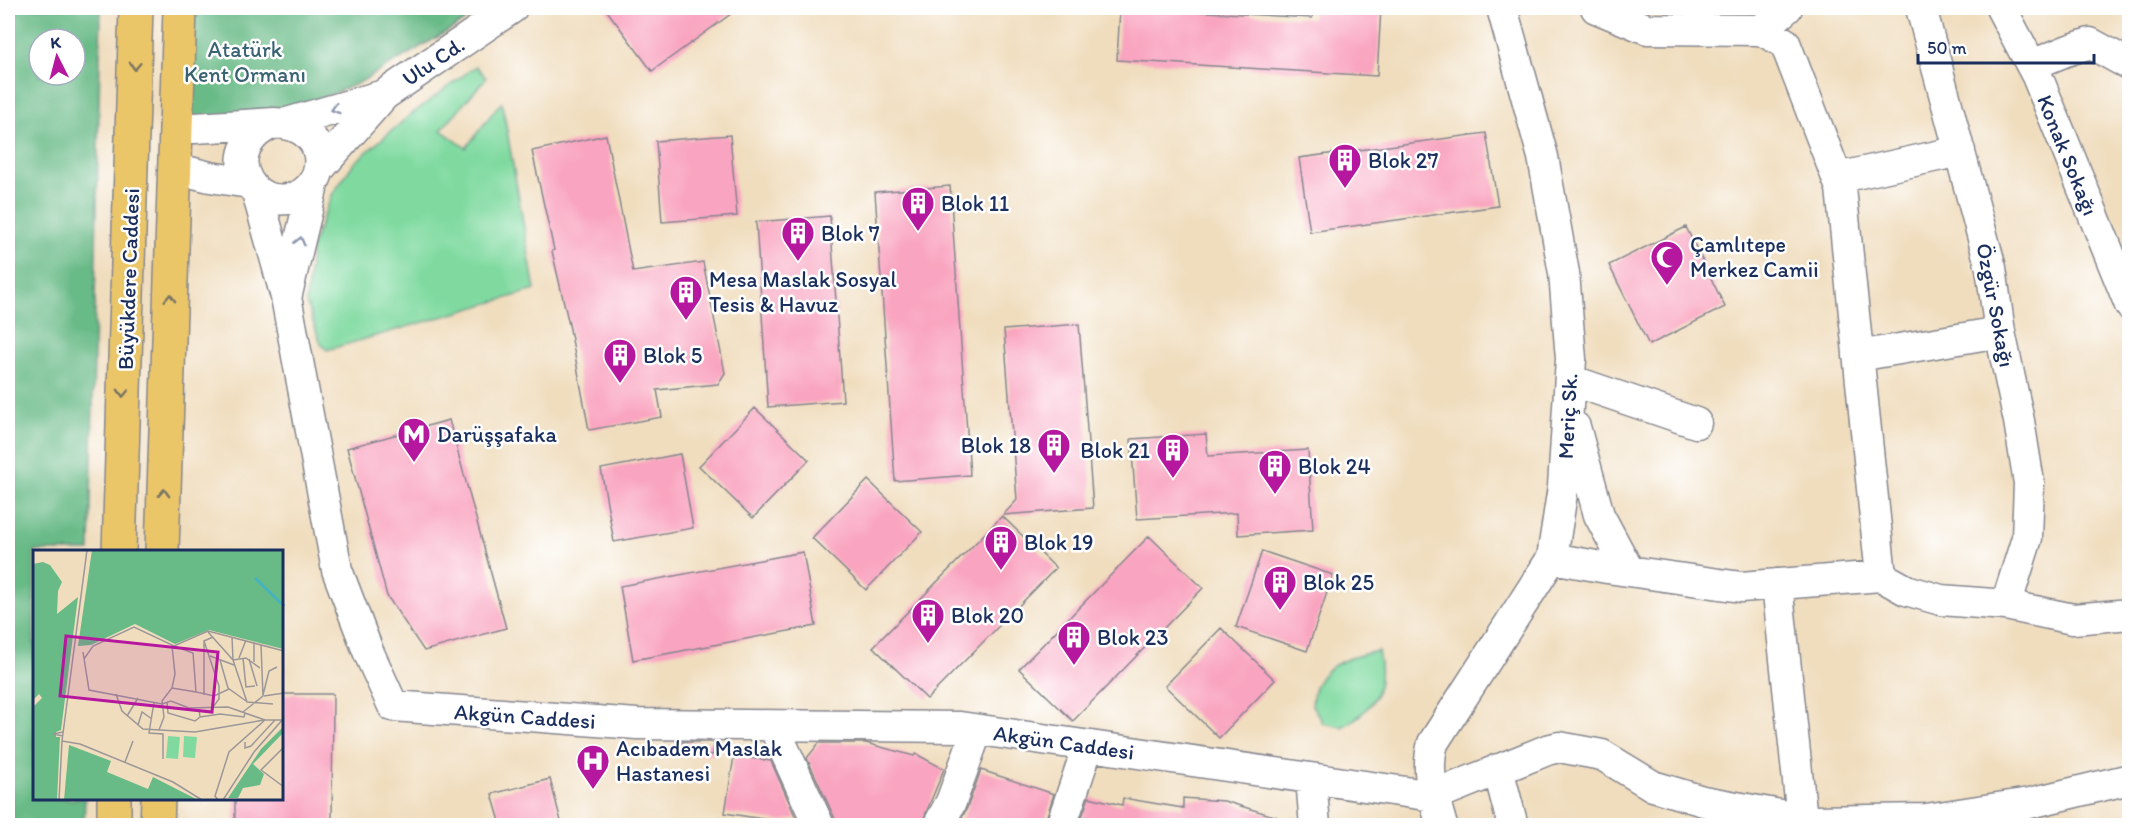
<svg xmlns="http://www.w3.org/2000/svg" width="2137" height="833" font-family="Itim,sans-serif">
  <style>
    .green { fill: #80daa0; stroke: #4e847f; stroke-width: 1.5 }
    .forest { fill: #68ba86; stroke: #427472; stroke-width: 1.5; fill-rule: evenodd }
    .building { fill: #f9a4c0 }
    .lines { fill: none; stroke-linecap: round; stroke-linejoin: round }
    .minor-casing { stroke: #86868e; stroke-width: 33 }
    .major-casing { stroke: #86868e; stroke-width: 36 }
    .minor { stroke: #fff; stroke-width: 30 }
    .major { stroke: #ebc669; stroke-width: 33 }
    .oneway { stroke: #797363 }
    .oneway2 { stroke: #8d97ae }
    .labels { text-anchor: middle; stroke-width: 5; stroke-linejoin: round; paint-order: stroke }
    .park-label { font-size: 22px; fill: #396272; stroke: #fff }
    .street-label { font-size: 22px; fill: #1b2f5e; stroke: #fff }
    .poi-label { font-size: 22px; fill: #1b2f5e; stroke: #fff; text-anchor: start }
    .inset-river { fill: none; stroke: #45b3c0; stroke-width: 3 }
    .inset-road { fill: none; stroke: #9b9798; stroke-width: 1.5 }
    .view { fill: #b5179e; fill-opacity: 0.15; stroke: #b5179e; stroke-width: 3 }
    .inset-edge { fill: none; stroke: #1b2f5e; stroke-width: 3 }
  </style>
  <rect width="100%" height="100%" fill="#fff"/>
  <filter id="ink" filterUnits="userSpaceOnUse"><feTurbulence type="fractalNoise" baseFrequency=".0167" numOctaves="2"/><feDisplacementMap in="SourceGraphic" scale="12" xChannelSelector="R" yChannelSelector="G"/><feConvolveMatrix kernelMatrix="1 2 1 2 8 2 1 2 1" color-interpolation-filters="sRGB"/></filter>
  <filter id="wash" filterUnits="userSpaceOnUse"><feTurbulence type="fractalNoise" baseFrequency=".008" numOctaves="4" result="noise"/><feDisplacementMap in="SourceGraphic" scale="24" xChannelSelector="R" yChannelSelector="G"/><feGaussianBlur stdDeviation="1.35" result="paint"/><feColorMatrix in="noise" values="0 0 0 0 0 0 0 0 0 0 0 0 0 0 0 0 0 1.4 0 .05"/><feComposite in="paint" operator="in"/></filter>
  <g filter="url(#wash)">
    <rect width="100%" height="100%" fill="#f0ddbe"/>
    <path class="green" d="M476,66l10,12 -45,52 25,18 31,-41 5,-4 33,187 -208,60 -6,-6 -15,-42 6,-56 20,-51 22,-32 55,-47z
      M1378,651c8,37 -3,58 -36,76l-19,-4 -11,-18c1,-6 1,-14 4,-20 11,-23 38,-29 62,-34z"/>
    <path class="forest" d="M8,8h93l-11,543h-56v247l51,1 -1,26h-76zM39,39h36v36h-36z
      M191,8h293l-26,17 -101,59 -39,15 -64,15 -67,6z"/>
    <g id="blocks">
      <path class="building" d="M605,8h134l-87,63z
        M1120,8h69v3l123,7 1,-10h68l-4,68 -260,-16z
        M1486,133l12,73 -188,26 -11,-74z
        M606,135l27,137 70,-10 22,111 -7,11 -61,6 5,27 -73,13 -19,-101 -18,-78 2,-1 -22,-99z
        M730,135l7,81 -75,6 -6,-81z
        M950,186l20,289 -75,6 -20,-289z
        M830,216l13,185 -75,6 -12,-185z
        M1686,227l39,80 -76,38 -40,-80z
        M1079,324l14,184 -90,7 14,-15 -13,-170z
        M755,408l54,52 -56,58 -54,-52z
        M449,420l57,208 -82,23 -37,-55 -40,-148z
        M1206,434l2,22 100,-6 5,80 -75,5 -1,-22 -100,6 -6,-80z
        M680,454l13,74 -79,14 -13,-73z
        M868,480l54,52 -56,58 -54,-52z
        M1002,516l54,52 -129,131 -54,-52z
        M1149,536l54,52 -130,133 -54,-52z
        M1262,551l71,24 -26,76 -71,-24z
        M803,552l13,74 -183,34 -13,-74z
        M1221,628l54,52 -56,58 -54,-52z
        M282,694h51l-1,131h-97v-27h47z
        M681,742h33l-1,13 -33,-3z
        M819,743h47l48,13 2,-2 28,15 -23,56h-85l-1,-6 -28,-61z
        M734,756l37,5 25,57 -13,4 -58,-9z
        M981,770l73,24 -10,31h-86l9,-17z
        M550,779l12,46h-61l-9,-31z
        M1089,797l33,8 1,-7 60,10v-10l41,3 67,20 -1,4h-211z"/>
    </g>
  </g>
  <g filter="url(#ink)">
    <use href="#blocks" fill-opacity="0" stroke="#86868e" stroke-width="1.5"/>
    <g class="lines">
      <defs>
        <path id="minor" d="M1596,8l51,21 114,1 24,13 56,145 40,388 25,14 35,10 65,5 67,14 57,-5
          M1921,8l70,260 9,64 19,89 10,62 -2,55 -21,67
          M2001,8l36,68 93,229
          M1761,30l26,-22
          M2032,65l34,-14 24,-8 40,22
          M287,123l97,-28
          M175,127l20,1 79,-5c66,1 55,83 0,76 -11,-1 -21,-9 -26,-18 -15,-25 2,-49 26,-58
          M174,168l36,9 39,6
          M319,169l65,-74 128,-87
          M1837,178l123,-27
          M257,192l29,105 51,273 31,81 25,55 244,18 323,3 473,69 114,-46 12,-3 43,8 51,31 50,15 111,20 112,-2 104,-16 100,-24
          M287,294l27,-113
          M1858,356l142,-24
          M1570,380l126,43
          M1575,427l24,88 30,56
          M1552,558l55,10 134,19 140,-11
          M1777,584l25,235
          M774,727l45,99
          M1498,769l15,57
          M1311,779l4,47
          M938,826l13,-24 26,-72
          M1061,826l27,-80
          M1442,826c-8,-28 -17,-55 -9,-83l119,-185 11,-71 8,-128 -7,-86 -21,-116 -41,-149"/>
        <path id="major" d="M119,551l17,-543
          M162,551l18,-543
          M114,826v-28
          M157,826l1,-28"/>
      </defs>
      <use href="#minor" class="minor-casing"/>
      <use href="#major" class="major-casing"/>
      <use href="#minor" class="minor"/>
      <use href="#major" class="major"/>
    </g>
    <defs><path id="oneway-chevron" d="M-2-3.5L2.5 0L-2 3.5" fill="none" stroke-width="1.6" stroke-linecap="round" stroke-linejoin="round" transform="scale(1.5)"/></defs>
    <g class="oneway">
      <use href="#oneway-chevron" transform="translate(135 66) rotate(92)"/>
      <use href="#oneway-chevron" transform="translate(170 298) rotate(-88)"/>
      <use href="#oneway-chevron" transform="translate(123 393) rotate(92)"/>
      <use href="#oneway-chevron" transform="translate(164 493) rotate(-88)"/>
    </g>
    <g class="oneway2">
      <use href="#oneway-chevron" transform="translate(335 109) rotate(163)"/>
      <use href="#oneway-chevron" transform="translate(300 241) rotate(-76)"/>
    </g>
  </g>
  <defs>
    <symbol id="building-pin" viewBox="-11 -11 22 30"><path d="M0 17L-7.5 6A9.5 9.5 0 1 1 7.5 6Z" fill="#b5179e" stroke="#fff"/><path d="M-4-6H4V6H1V3H-1V6H-4ZM-2.5-4.3h1.7v1.8h-1.7ZM.8-4.3h1.7v1.8H.8ZM-2.5-1h1.7V.8h-1.7ZM.8-1h1.7V.8H.8Z" fill="#fff"/></symbol>
    <symbol id="mosque-pin" viewBox="-11 -11 22 30"><path d="M0 17L-7.5 6A9.5 9.5 0 1 1 7.5 6Z" fill="#b5179e" stroke="#fff"/><path d="M3.5-4.9A6 6 0 1 0 3.5 4.9A5 5 0 1 1 3.5-4.9Z" fill="#fff"/></symbol>
    <symbol id="metro-pin" viewBox="-11 -11 22 30"><path d="M0 17L-7.5 6A9.5 9.5 0 1 1 7.5 6Z" fill="#b5179e" stroke="#fff"/><path d="M-5.5 5V-5H-3L0 0L3-5H5.5V5H3V-.5L0 4L-3-.5V5Z" fill="#fff"/></symbol>
    <symbol id="hospital-pin" viewBox="-11 -11 22 30"><path d="M0 17L-7.5 6A9.5 9.5 0 1 1 7.5 6Z" fill="#b5179e" stroke="#fff"/><path d="M-5-5h3v3.5h4V-5h3V5h-3V1.5h-4V5h-3Z" fill="#fff"/></symbol>
  </defs>
  <g fill-rule="evenodd">
    <use href="#building-pin" x="1326" y="141" width="38" height="52"/>
    <use href="#building-pin" x="899" y="184" width="38" height="52"/>
    <use href="#building-pin" x="779" y="214" width="38" height="52"/>
    <use href="#mosque-pin" x="1648" y="238" width="38" height="52"/>
    <use href="#building-pin" x="667" y="273" width="38" height="52"/>
    <use href="#building-pin" x="601" y="336" width="38" height="52"/>
    <use href="#metro-pin" x="395" y="415" width="38" height="52"/>
    <use href="#building-pin" x="1035" y="426" width="38" height="52"/>
    <use href="#building-pin" x="1154" y="431" width="38" height="52"/>
    <use href="#building-pin" x="1256" y="447" width="38" height="52"/>
    <use href="#building-pin" x="982" y="523" width="38" height="52"/>
    <use href="#building-pin" x="1261" y="563" width="38" height="52"/>
    <use href="#building-pin" x="909" y="596" width="38" height="52"/>
    <use href="#building-pin" x="1055" y="618" width="38" height="52"/>
    <use href="#hospital-pin" x="574" y="742" width="38" height="52"/>
  </g>
  <g class="labels">
    <g class="park-label">
      <text x="245" y="57">Atatürk<tspan x="245" dy="25">Kent Ormanı</tspan></text>
    </g>
    <g class="street-label">
      <text transform="translate(433 61) rotate(-34)" y="8">Ulu Cd.</text>
      <text transform="translate(2068 155) rotate(68)" y="8">Konak Sokağı</text>
      <text transform="translate(128 279) rotate(-88)" y="8">Büyükdere Caddesi</text>
      <text transform="translate(1996 305) rotate(79)" y="8">Özgür Sokağı</text>
      <text transform="translate(1567 416) rotate(-87)" y="8">Meriç Sk.</text>
      <text transform="translate(525 716) rotate(4)" y="8">Akgün Caddesi</text>
      <text transform="translate(1064 742) rotate(8)" y="8">Akgün Caddesi</text>
    </g>
    <g class="poi-label">
      <text x="1368" y="168">Blok 27</text>
      <text x="941" y="211">Blok 11</text>
      <text x="821" y="241">Blok 7</text>
      <text x="1690" y="252">Çamlıtepe<tspan x="1690" dy="25">Merkez Camii</tspan></text>
      <text x="709" y="287">Mesa Maslak Sosyal<tspan x="709" dy="25">Tesis &amp; Havuz</tspan></text>
      <text x="643" y="363">Blok 5</text>
      <text x="437" y="442">Darüşşafaka</text>
      <text x="1031" y="453" text-anchor="end">Blok 18</text>
      <text x="1150" y="458" text-anchor="end">Blok 21</text>
      <text x="1298" y="474">Blok 24</text>
      <text x="1024" y="550">Blok 19</text>
      <text x="1303" y="590">Blok 25</text>
      <text x="951" y="623">Blok 20</text>
      <text x="1097" y="645">Blok 23</text>
      <text x="616" y="756">Acıbadem Maslak<tspan x="616" dy="25">Hastanesi</tspan></text>
    </g>
  </g>
  <g transform="translate(33 550)">
    <rect width="250" height="250" fill="#f0ddbe"/>
    <path d="M135,186l12,1 -2,22 -12,-1zM151,186l13,1 -2,21 -12,-1z" fill="#80daa0"/>
    <path d="M59,0h191v99l-74,-19 -34,14 -40,-20 -44,21 -13,1zM10,12l7,3 12,17 -4,9 -1,23 21,-17 -17,133 -5,2v5h4l-3,63h-24v-93l9,-9 -3,-4 -6,6v-136zM250,177v6l-30,31 11,10 -4,11 -17,3 -5,10h-10l33,-49zM36,195l42,16 -4,11 41,17 5,-12 45,23h-134z" fill="#68ba86"/>
    <path class="inset-river" d="M222,28l29,28"/>
    <path class="inset-road" d="M175,82l25,28 14,42 26,2M180,87l-9,4 15,45v13l-6,8M199,87l1,23M141,96l19,7 3,39 18,4 15,-7M50,102l6,38 73,14 9,-3 18,7 39,-1 37,13h18M177,106l24,9M206,108l7,-18M210,108l3,29 9,-1M51,109l9,-13 41,-19 40,19 34,-15 76,20M216,109l8,27M187,110l8,28 18,13M200,110l13,-2 14,10M221,112v-20M139,138l24,4M83,144l6,17 21,18 52,3 69,-12M171,145v-54M230,145l6,-24 8,-4M231,146l20,-3M121,152l-5,31 14,1v25M134,152l1,11 27,8 5,-4 -1,-8M210,162l20,-16 -2,-51M94,166l11,-18M167,167l20,-3 24,3 1,-4M105,175l4,-13 10,7M126,180l5,-13 -2,-16 10,-13 3,-14 -3,-28M30,186l-10,-2 10,-2M29,191l18,3 93,38 29,18M212,192v6l6,-2 24,-26M251,197l-23,23 23,17M92,212l8,-21M26,250l3,-59 25,-191M185,250l-3,-4 14,-44 36,-32M190,250l31,-48 30,-34"/>
    <path class="view" d="M33,86l152,16 -6,60 -152,-16z"/>
    <rect width="250" height="250" class="inset-edge"/>
  </g>
  <rect width="2137" height="833" fill="none" stroke="#fff" stroke-width="30"/>
  <g transform="translate(57 57) rotate(354)"><circle r="28" fill="#ffffff" stroke="#a4acbf" stroke-width="1.5"/>
  <path d="M0-4.5L10 22L0 15L-10 22Z" fill="#b5179e"/>
  <text y="-9" font-size="16" font-weight="bold" text-anchor="middle" fill="#1b2f5e">K</text>
  </g>
  <path d="M1918 54v9h176v-9" fill="none" stroke="#1b2f5e" stroke-width="3"/>
  <text x="1927" y="54" font-size="18" fill="#1b2f5e" stroke="#ffffff" stroke-width="4.5" paint-order="stroke">50 m</text>
</svg>
